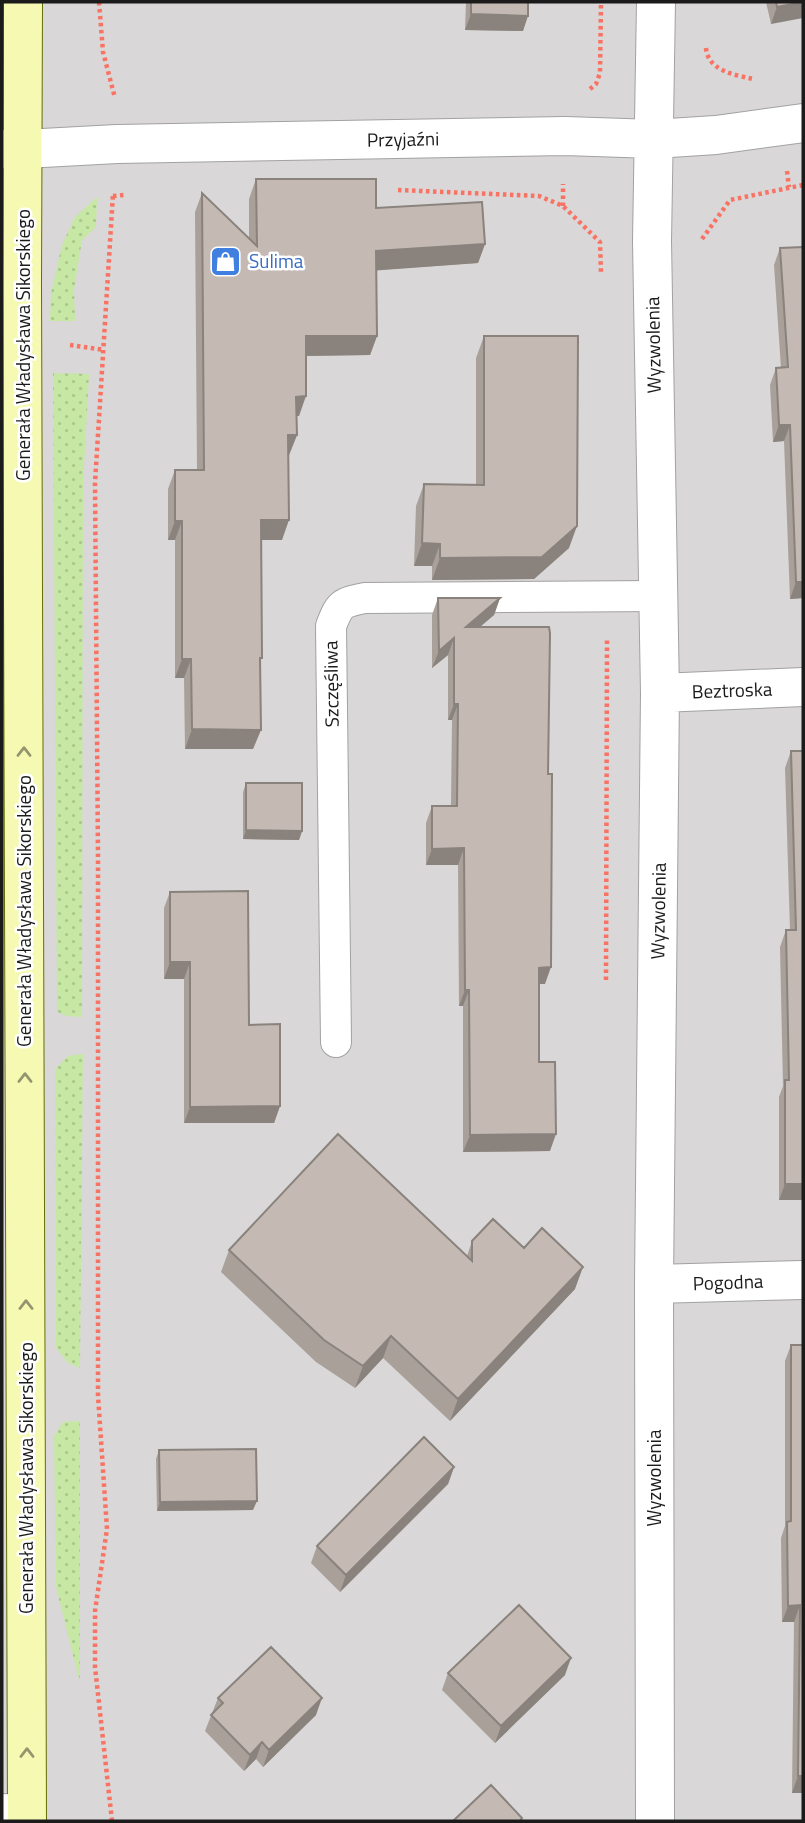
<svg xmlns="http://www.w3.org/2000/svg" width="805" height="1823" font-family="'Titillium Web',sans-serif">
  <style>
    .residential { fill: #d9d7d7 }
    .grass { fill: url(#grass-dots) }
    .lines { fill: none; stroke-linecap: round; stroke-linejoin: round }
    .lane-casing { stroke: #a2a2a2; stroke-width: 32 }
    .street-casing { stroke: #a2a2a2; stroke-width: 40 }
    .secondary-casing { stroke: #636f04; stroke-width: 40 }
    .path { stroke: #f97364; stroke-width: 4.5; stroke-dasharray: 3.5 3.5; stroke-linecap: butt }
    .lane { stroke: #fff; stroke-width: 30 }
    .street { stroke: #fff; stroke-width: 38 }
    .secondary { stroke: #f5f9b1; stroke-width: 38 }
    .wall { fill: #a9a09a }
    .shaded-wall { fill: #89827d }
    .building { fill: #c4bab3; stroke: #89827d; stroke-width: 2 }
    .oneway { stroke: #93956e }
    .labels { text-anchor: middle; stroke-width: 5; stroke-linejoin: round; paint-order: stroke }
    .street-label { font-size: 19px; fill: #1b1b1b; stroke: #fff }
    .shop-label { font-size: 19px; fill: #366cbe; stroke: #fff; text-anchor: start }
  </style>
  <defs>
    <pattern id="grass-dots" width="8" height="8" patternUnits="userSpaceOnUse" patternTransform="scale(1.75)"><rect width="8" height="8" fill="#c6e8a4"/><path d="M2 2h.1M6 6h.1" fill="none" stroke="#aac68d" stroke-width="1.8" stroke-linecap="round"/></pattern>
  </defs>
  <rect width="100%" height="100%" fill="#ece8e0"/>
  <path class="residential" d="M2,2h801v1819h-801z"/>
  <path class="grass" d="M97,197l-1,30 -14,13 -8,50 1,31h-25l1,-28 11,-48 13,-28z
    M53,373l36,1 -6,110 -1,533 -15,-1 -10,-4z
    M83,1054l-3,314 -12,-5 -12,-15 -1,-279 13,-13z
    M80,1421v262l-24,-96 -2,-151 9,-14z"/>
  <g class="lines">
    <defs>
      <path id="lane" d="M336,1042l-5,-416c9,-23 10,-23 34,-28l293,-2
        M2,1809l26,1"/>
      <path id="street" d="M2,149h22l93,-5 448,-8 89,3 62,-4 87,-12
        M660,693l143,-6
        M654,1284l149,-4
        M655,1821l-1,-537 6,-591 -8,-452 4,-239"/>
      <path id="secondary" d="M23,2l-1,283 5,1536"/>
    </defs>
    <use href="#lane" class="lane-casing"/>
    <use href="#street" class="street-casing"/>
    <use href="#secondary" class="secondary-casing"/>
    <path class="path" d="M99,2l4,50 12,46
      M706,48c2,23 29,27 47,31
      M590,89l6,-5 4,-11 1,-71
      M787,171l2,16
      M398,190l141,6 24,10 37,36 1,31
      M113,196l11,-1
      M563,206v-22
      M702,239l28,-39 73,-15
      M70,345l34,5
      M606,980l1,-341
      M112,1821l-17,-154v-56l12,-82 -9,-133v-540l-3,-373 18,-289"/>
    <use href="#lane" class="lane"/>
    <use href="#street" class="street"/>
    <use href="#secondary" class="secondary"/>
  </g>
  <path class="wall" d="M466,2h62l-5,29 -58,-1z
    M766,2h37l-32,22z
    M256,179l120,29 109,36 -7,19 -101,7v66l-7,19 -64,1 -7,60h-2v19l-8,20 -1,-1 -6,86h-21l-1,122 -7,87h-68l-1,-71h-9v-138h-7v-51l7,-19h22l-2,-258 7,-19 47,46v-40z
    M803,247v351l-13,1 -6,-158 -11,1 -3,-57 6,-17h5l-7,-103 6,-17z
    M484,336l85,212 -35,31 -102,1v-14h-18l2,-60 8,-22h52v-126z
    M438,598h62l-6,17 -15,12 66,357h-6v78l11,89 -87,1v-146h-4l-1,-141h-32v-42l6,-17h19l1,-86h-4v-65l-16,13v-53z
    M791,751h12v449h-24v-103l4,-11 -3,-139 6,-17h4l-5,-162z
    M246,783l56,48 -3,9 -56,-1v-47z
    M170,892l79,133 31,81 -6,17h-90v-144h-20v-71z
    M472,1241l52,7 51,41 -125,132 -67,-63 -28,30 -39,-26 -95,-90 8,-22 238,6z
    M791,1345h12v448h-11l2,-171h-12l-1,-84 4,-12v-165z
    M159,1450l94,60 -96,1 -1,-52z
    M454,1467l-6,17 -108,108 -29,-29 6,-17z
    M448,1673l117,2 -70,68 -53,-53z
    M218,1698l98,17 -53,52 -7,-8 -12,12 -39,-40z"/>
  <path class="shaded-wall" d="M803,2v16l-32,6 6,-17z
    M471,14l57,2 -5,15 -58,-1z
    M485,244l-7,19 -109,8 7,-20z
    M306,336h71l-7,19 -72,1z
    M306,396l-7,20h-10l7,-19z
    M779,425h11l-6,16 -11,1z
    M288,435h9l-8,20 -8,-1z
    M261,520h28l-7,20h-28z
    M175,521h7l-7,19h-7z
    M577,526l-8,22 -35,31 -102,1 8,-22z
    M422,543l18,1 -8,22h-18z
    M796,582h7v16l-13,1z
    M500,598l-6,17 -34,29 6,-17z
    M454,638l-6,17 -16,13 7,-17z
    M182,659h9l-7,19h-9z
    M454,704h4l-6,16h-4z
    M192,729l69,1 -8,19h-68z
    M246,830l56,1 -3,9 -56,-1z
    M464,848l-6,17h-32l6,-16z
    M170,962h20l-6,17h-20z
    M551,967l-6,17h-12l6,-16z
    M465,990h4l-6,16h-4z
    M280,1106l-6,17h-90l6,-16z
    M556,1134l-6,17 -87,1 7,-17z
    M785,1184h18v16h-24z
    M583,1267l-8,22 -125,132 8,-22z
    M391,1336l-8,22 -28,30 8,-22z
    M454,1467l-6,17 -108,108 6,-17z
    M257,1501l-4,9 -96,1 3,-9z
    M800,1605l-6,17h-12l6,-16z
    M571,1658l-6,17 -70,68 6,-17z
    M322,1698l-6,17 -53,52 6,-17z
    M262,1742l-6,17 -12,12 6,-16z
    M798,1776h5v17h-11z"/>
  <path class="building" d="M471,2h57v14l-57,-2z
    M776,2h27l-26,5z
    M256,179h120v29l106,-6 3,42 -109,7 1,85h-71v60l-10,1 1,38h-9l1,85h-28l1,138h-2l1,72 -69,-1 -1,-70h-9v-138h-7v-51h29l-2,-277 55,53z
    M803,247v335h-7l-6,-157h-11l-3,-57 12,-1 -8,-119z
    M484,336h94l-1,190 -35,31 -102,1v-14l-18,-1 2,-59 60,1z
    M438,598h62l-34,29h83l1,6 -2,141h4l-1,193 -12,1v94h16l1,72 -86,1 -1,-145h-4l-1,-142 -32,1v-43h25l1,-102h-4v-66l-15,13z
    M791,751h12v433h-18v-104h4l-3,-150h10z
    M246,783h56v48l-56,-1z
    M248,891l1,134 31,-1v82l-90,1v-145h-20v-70z
    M338,1134l134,127v-20l21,-22 31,29 18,-20 41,39 -125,132 -67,-63 -28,30 -39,-26 -95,-90z
    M791,1345h12v431h-5l2,-171 -12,1 -1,-84 4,-1z
    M424,1437l30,30 -108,108 -29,-29z
    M256,1449l1,52 -97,1 -1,-52z
    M519,1605l52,53 -70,68 -53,-53z
    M271,1647l51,51 -53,52 -7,-8 -12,13 -39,-40 12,-12 -5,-5z
    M491,1785l31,33 -2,3h-67z"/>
  <defs><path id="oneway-chevron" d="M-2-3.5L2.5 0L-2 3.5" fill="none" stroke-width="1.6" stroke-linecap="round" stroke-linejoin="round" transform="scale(1.75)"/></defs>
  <g class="oneway">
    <use href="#oneway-chevron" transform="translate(24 752) rotate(-90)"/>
    <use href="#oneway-chevron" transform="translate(25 1078) rotate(-90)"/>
    <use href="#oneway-chevron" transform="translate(26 1305) rotate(-90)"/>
    <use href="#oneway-chevron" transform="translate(27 1753) rotate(-90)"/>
  </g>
  <defs>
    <symbol id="shop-square" viewBox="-11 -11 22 22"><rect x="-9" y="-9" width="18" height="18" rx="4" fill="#3f7fe0" stroke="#fff"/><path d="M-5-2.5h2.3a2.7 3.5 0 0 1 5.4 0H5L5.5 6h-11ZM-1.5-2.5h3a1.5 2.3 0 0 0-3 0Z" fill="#fff"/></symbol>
  </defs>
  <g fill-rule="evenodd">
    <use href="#shop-square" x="208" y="244" width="35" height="35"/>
  </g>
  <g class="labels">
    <g class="street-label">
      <text transform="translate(403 139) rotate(-1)" y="7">Przyjaźni</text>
      <text transform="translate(23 345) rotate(-90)" y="7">Generała Władysława Sikorskiego</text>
      <text transform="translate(653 345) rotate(-91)" y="7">Wyzwolenia</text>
      <text transform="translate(331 684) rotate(-91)" y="7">Szczęśliwa</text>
      <text transform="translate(732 690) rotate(-2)" y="7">Beztroska</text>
      <text transform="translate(24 911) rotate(-90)" y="7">Generała Władysława Sikorskiego</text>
      <text transform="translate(658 911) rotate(-89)" y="7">Wyzwolenia</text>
      <text transform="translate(728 1282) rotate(-2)" y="7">Pogodna</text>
      <text transform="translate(26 1478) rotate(-90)" y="7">Generała Władysława Sikorskiego</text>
      <text transform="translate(654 1478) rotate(-90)" y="7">Wyzwolenia</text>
    </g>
    <g class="shop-label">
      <text x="249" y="268">Sulima</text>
    </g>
  </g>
  <rect width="805" height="1823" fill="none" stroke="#1b1b1b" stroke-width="7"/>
</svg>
